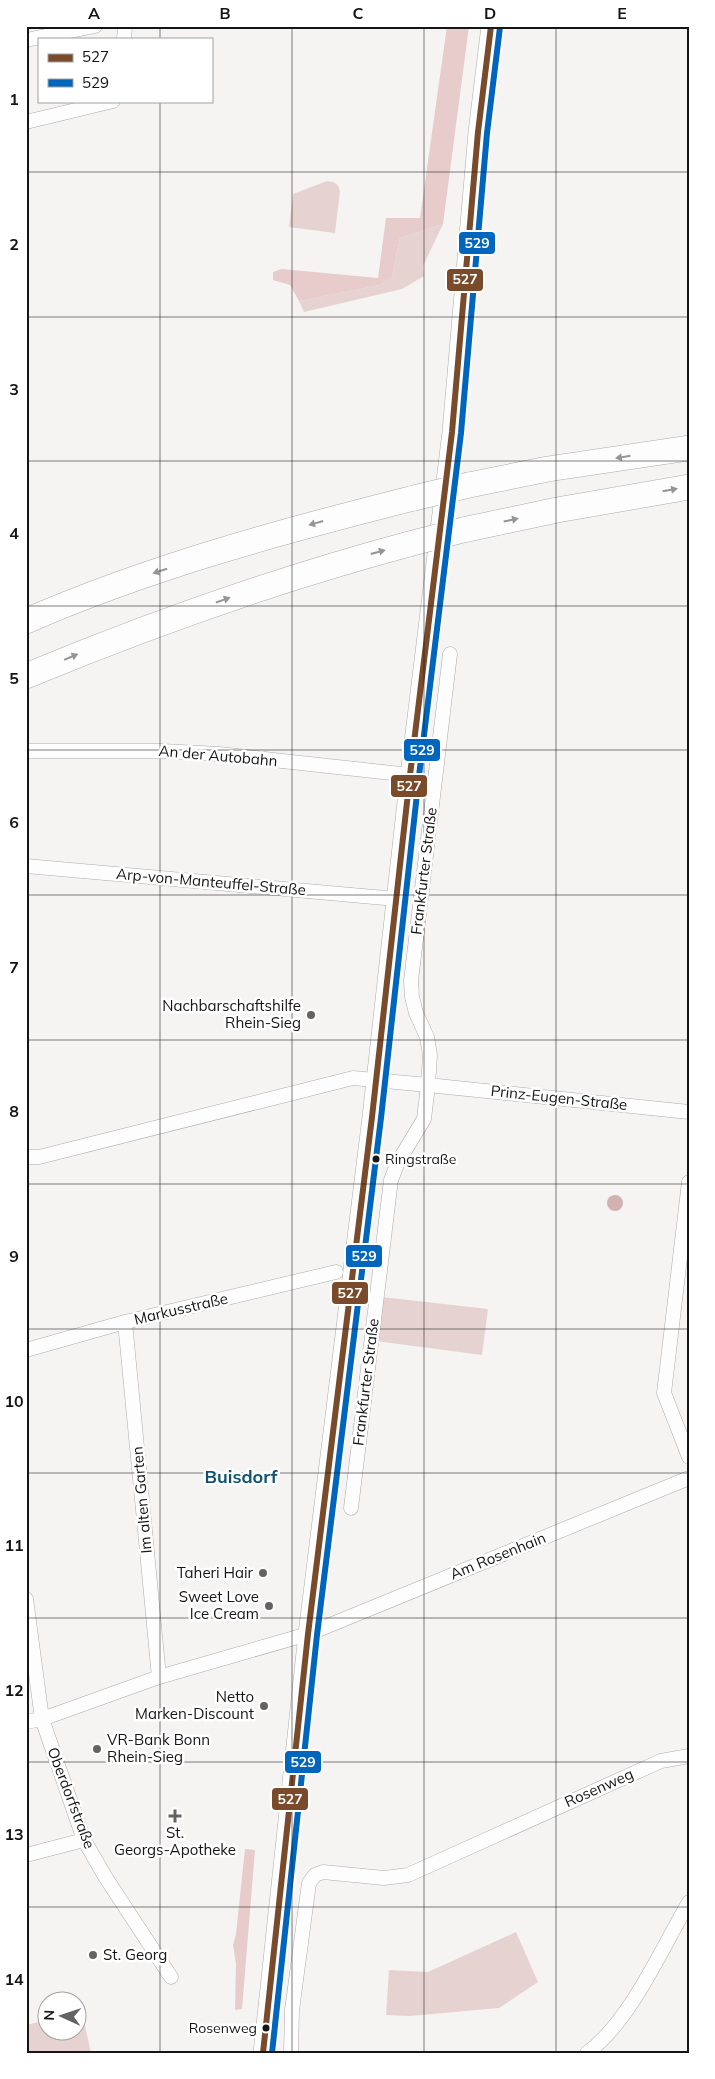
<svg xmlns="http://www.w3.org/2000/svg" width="715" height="2079" font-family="Mulish,sans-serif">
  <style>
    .green { fill: #e6d3d1 }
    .forest { fill: #e7cccb }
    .water { fill: #d2b2b0 }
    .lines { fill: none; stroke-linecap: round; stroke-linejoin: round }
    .street-casing { stroke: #adabab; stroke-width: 15 }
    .secondary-casing { stroke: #adabab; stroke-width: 20 }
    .highway-casing { stroke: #adabab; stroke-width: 26 }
    .street { stroke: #fefdfd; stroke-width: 14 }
    .secondary { stroke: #fefdfd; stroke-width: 19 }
    .highway { stroke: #fefdfd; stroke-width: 25 }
    .highway-bridge-casing { stroke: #adabab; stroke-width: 26; stroke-linecap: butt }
    .highway-bridge { stroke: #fefdfd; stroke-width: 25 }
    .bus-1-casing { stroke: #fff; stroke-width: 10 }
    .bus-2-casing { stroke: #fff; stroke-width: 10 }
    .bus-1 { stroke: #7a4b2a; stroke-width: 6 }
    .bus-2 { stroke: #0065bd; stroke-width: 6 }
    .oneway { fill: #969595 }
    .grid { fill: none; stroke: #161515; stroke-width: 1; stroke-opacity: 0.55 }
    .poi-dot { fill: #646363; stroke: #fff; stroke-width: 2 }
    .bus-dot { fill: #161515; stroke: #fff; stroke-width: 2 }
    .labels { text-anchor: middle; stroke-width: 5; stroke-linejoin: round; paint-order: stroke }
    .bus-label { font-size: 14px; fill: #161515; stroke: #fff; text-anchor: start }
    .street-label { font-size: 15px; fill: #161515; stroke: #fff }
    .poi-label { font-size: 15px; fill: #161515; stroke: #fff; text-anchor: end }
    .quarter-label { font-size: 18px; font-weight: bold; fill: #0e5471; stroke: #fff }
    .line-badge { stroke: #fff; stroke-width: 2 }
    .badge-label { font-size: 14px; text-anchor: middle; font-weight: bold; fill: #fff }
    .neatline { fill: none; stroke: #161515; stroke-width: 2 }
    .grid-label { font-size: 16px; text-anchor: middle; font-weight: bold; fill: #161515 }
  </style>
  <rect width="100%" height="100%" fill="#f6f3f3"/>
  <path class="green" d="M327,181c8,1 11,2 13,10l-5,42 -46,-6 4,-33z
    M443,224l-20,42 1,10 -22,13 -98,23 -5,-11 81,-16 12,-8 8,-39z
    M382,1297l106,12 -6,46 -106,-14z
    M516,1932l22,50 -39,26 -89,8 -24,-1 3,-45 39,2z
    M82,2012l9,41h-65v-28l21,-5 1,12h30v-18z"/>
  <path class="forest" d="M447,26h22l-26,198 -43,14 -8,39 -12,8 -81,16 -9,-16 -17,-5v-8l9,-3 96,9 8,-60h34z
    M245,1849l10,1 -13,159 -7,1 1,-46 -3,-19 3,-11z"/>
  <path class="water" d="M607 1203a8 8 0 1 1 16 0a8 8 0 1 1-16 0Z"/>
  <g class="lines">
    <defs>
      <path id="street" d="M124,39l1,-13
        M26,40l69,-14
        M26,122l87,-21
        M450,654l-39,327 1,16 4,16 11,24 3,18 -2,30 261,27
        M26,751h136l57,3 191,21
        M26,866l370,33
        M26,1157h13l314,-79 75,7 -4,34 -26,43 -7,18 -40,328
        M689,1182l-25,211 25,64
        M125,1322l34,355
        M26,1350l99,-28 211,-50
        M26,1599l16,120 42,121 22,38 65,99
        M26,1722l16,-3 117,-42 149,-43 381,-156
        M26,1855l58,-15
        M291,2053l1,-43 17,-127 6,-8 8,-3 61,6 24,-3 253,-114 28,-5
        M587,2053c43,-31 75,-105 102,-151"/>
      <path id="secondary" d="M263,2053l45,-419 64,-517 38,-342 42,-343 26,-300 13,-106"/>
      <path id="highway" d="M469,485l79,-16 141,-21
        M463,530l94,-20 132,-23
        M26,621c124,-54 257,-90 388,-123
        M26,676c125,-52 253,-97 383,-132"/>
    </defs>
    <use href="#street" class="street-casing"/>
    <use href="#secondary" class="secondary-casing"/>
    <use href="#highway" class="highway-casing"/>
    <use href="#street" class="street"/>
    <use href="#secondary" class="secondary"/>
    <use href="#highway" class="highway"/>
    <defs>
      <path id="highway-bridge" d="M414,498l55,-13
        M409,544l54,-14"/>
    </defs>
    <use href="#highway-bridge" class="highway-bridge-casing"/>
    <use href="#highway-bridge" class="highway-bridge"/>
    <defs>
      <path id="bus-1" d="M263,2053l45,-419 64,-517 38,-342 42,-343 26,-300 13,-106"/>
      <path id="bus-2" d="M272,2053l45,-418 64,-517 38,-342 42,-343 26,-300 13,-106"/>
    </defs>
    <use href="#bus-1" class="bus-1-casing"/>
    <use href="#bus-2" class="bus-2-casing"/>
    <use href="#bus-1" class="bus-1"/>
    <use href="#bus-2" class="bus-2"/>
  </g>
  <defs><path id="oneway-solid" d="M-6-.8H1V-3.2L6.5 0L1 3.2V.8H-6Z" transform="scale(1.25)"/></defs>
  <g class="oneway">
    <use href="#oneway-solid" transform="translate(623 457) rotate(171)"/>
    <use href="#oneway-solid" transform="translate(670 490) rotate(-10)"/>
    <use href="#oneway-solid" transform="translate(511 520) rotate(-12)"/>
    <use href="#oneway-solid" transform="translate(316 523) rotate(164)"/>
    <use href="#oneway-solid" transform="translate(378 552) rotate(-15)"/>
    <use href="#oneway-solid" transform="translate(160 571) rotate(162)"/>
    <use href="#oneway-solid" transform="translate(223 600) rotate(-19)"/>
    <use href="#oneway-solid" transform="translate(71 657) rotate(-23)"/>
  </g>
  <path class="grid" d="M160,26v13M292,26v2027M424,26v2027M556,26v2027M160,101v1952M26,172h663M26,317h663M26,461h663M26,606h663M26,750h663M26,895h663M26,1040h663M26,1184h663M26,1329h663M26,1473h663M26,1618h663M26,1762h663M26,1907h663"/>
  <g class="poi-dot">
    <circle cx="311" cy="1015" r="5"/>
    <circle cx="263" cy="1573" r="5"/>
    <circle cx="269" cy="1606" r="5"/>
    <circle cx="264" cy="1706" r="5"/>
    <circle cx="97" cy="1749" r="5"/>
    <path d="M172.5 1808.5h5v5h5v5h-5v5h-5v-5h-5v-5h5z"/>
    <circle cx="93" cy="1955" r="5"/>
  </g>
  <g class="bus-dot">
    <circle cx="376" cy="1159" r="4.5"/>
    <circle cx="266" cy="2028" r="4.5"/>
  </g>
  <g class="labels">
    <g class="bus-label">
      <text x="385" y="1164">Ringstraße</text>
      <text x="257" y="2033" text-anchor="end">Rosenweg</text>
    </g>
    <g class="street-label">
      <text transform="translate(218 756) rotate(5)" y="5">An der Autobahn</text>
      <text transform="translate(424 871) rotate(-83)" y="5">Frankfurter Straße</text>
      <text transform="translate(211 882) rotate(5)" y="5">Arp-von-Manteuffel-Straße</text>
      <text transform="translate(559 1098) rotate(6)" y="5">Prinz-Eugen-Straße</text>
      <text transform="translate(181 1309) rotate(-13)" y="5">Markusstraße</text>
      <text transform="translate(366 1382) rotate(-83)" y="5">Frankfurter Straße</text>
      <text transform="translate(142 1500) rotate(-95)" y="5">Im alten Garten</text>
      <text transform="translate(498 1556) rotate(-22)" y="5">Am Rosenhain</text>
      <text transform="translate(599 1788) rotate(-24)" y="5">Rosenweg</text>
      <text transform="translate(71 1798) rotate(69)" y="5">Oberdorfstraße</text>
    </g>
    <g class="poi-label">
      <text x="301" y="1011">Nachbarschaftshilfe<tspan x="301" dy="17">Rhein-Sieg</tspan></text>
      <text x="253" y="1578">Taheri Hair</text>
      <text x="259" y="1602">Sweet Love<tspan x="259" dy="17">Ice Cream</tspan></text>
      <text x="254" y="1702">Netto<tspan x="254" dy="17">Marken-Discount</tspan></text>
      <text x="107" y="1745" text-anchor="start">VR-Bank Bonn<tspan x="107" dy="17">Rhein-Sieg</tspan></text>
      <text x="175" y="1838" text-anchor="middle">St.<tspan x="175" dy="17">Georgs-Apotheke</tspan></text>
      <text x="103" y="1960" text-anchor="start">St. Georg</text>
    </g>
    <g class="quarter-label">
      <text x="241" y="1483">Buisdorf</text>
    </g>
  </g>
  <g class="line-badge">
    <rect x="458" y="231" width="38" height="24" rx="5" fill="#0065bd"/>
    <rect x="446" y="268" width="38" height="24" rx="5" fill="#7a4b2a"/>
    <rect x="403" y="738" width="38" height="24" rx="5" fill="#0065bd"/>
    <rect x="390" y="774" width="38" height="24" rx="5" fill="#7a4b2a"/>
    <rect x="345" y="1244" width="38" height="24" rx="5" fill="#0065bd"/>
    <rect x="331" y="1281" width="38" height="24" rx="5" fill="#7a4b2a"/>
    <rect x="284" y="1750" width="38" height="24" rx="5" fill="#0065bd"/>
    <rect x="271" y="1787" width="38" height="24" rx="5" fill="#7a4b2a"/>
  </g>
  <g class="badge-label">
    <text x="477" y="248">529</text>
    <text x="465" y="284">527</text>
    <text x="422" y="755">529</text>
    <text x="409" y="791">527</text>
    <text x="364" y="1261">529</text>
    <text x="350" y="1298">527</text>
    <text x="303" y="1767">529</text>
    <text x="290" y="1804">527</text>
  </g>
  <rect width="715" height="2079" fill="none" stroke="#ffffff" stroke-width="55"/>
  <rect x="38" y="38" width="175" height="65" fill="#ffffff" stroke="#a2a1a1"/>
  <rect x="48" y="54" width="25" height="8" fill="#7a4b2a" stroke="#a2a1a1"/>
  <text x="82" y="62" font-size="15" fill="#161515">527</text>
  <rect x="48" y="79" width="25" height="8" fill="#0065bd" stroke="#a2a1a1"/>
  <text x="82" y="88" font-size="15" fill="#161515">529</text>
  <g transform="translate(62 2016) rotate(273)"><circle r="24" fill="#ffffff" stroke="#a2a1a1"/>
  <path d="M0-4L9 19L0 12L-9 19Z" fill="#646363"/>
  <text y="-8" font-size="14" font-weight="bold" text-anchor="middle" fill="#161515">N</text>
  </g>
  <rect x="28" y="28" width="660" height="2024" class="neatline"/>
  <g class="grid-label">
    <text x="94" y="19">A</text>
    <text x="225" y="19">B</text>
    <text x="358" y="19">C</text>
    <text x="490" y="19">D</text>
    <text x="622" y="19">E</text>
    <text x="14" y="105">1</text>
    <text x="14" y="250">2</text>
    <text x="14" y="395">3</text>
    <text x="14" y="539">4</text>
    <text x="14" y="684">5</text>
    <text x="14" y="828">6</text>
    <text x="14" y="973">7</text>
    <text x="14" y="1117">8</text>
    <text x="14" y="1262">9</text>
    <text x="14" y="1407">10</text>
    <text x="14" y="1551">11</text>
    <text x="14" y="1696">12</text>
    <text x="14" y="1840">13</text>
    <text x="14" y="1985">14</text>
  </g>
</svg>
